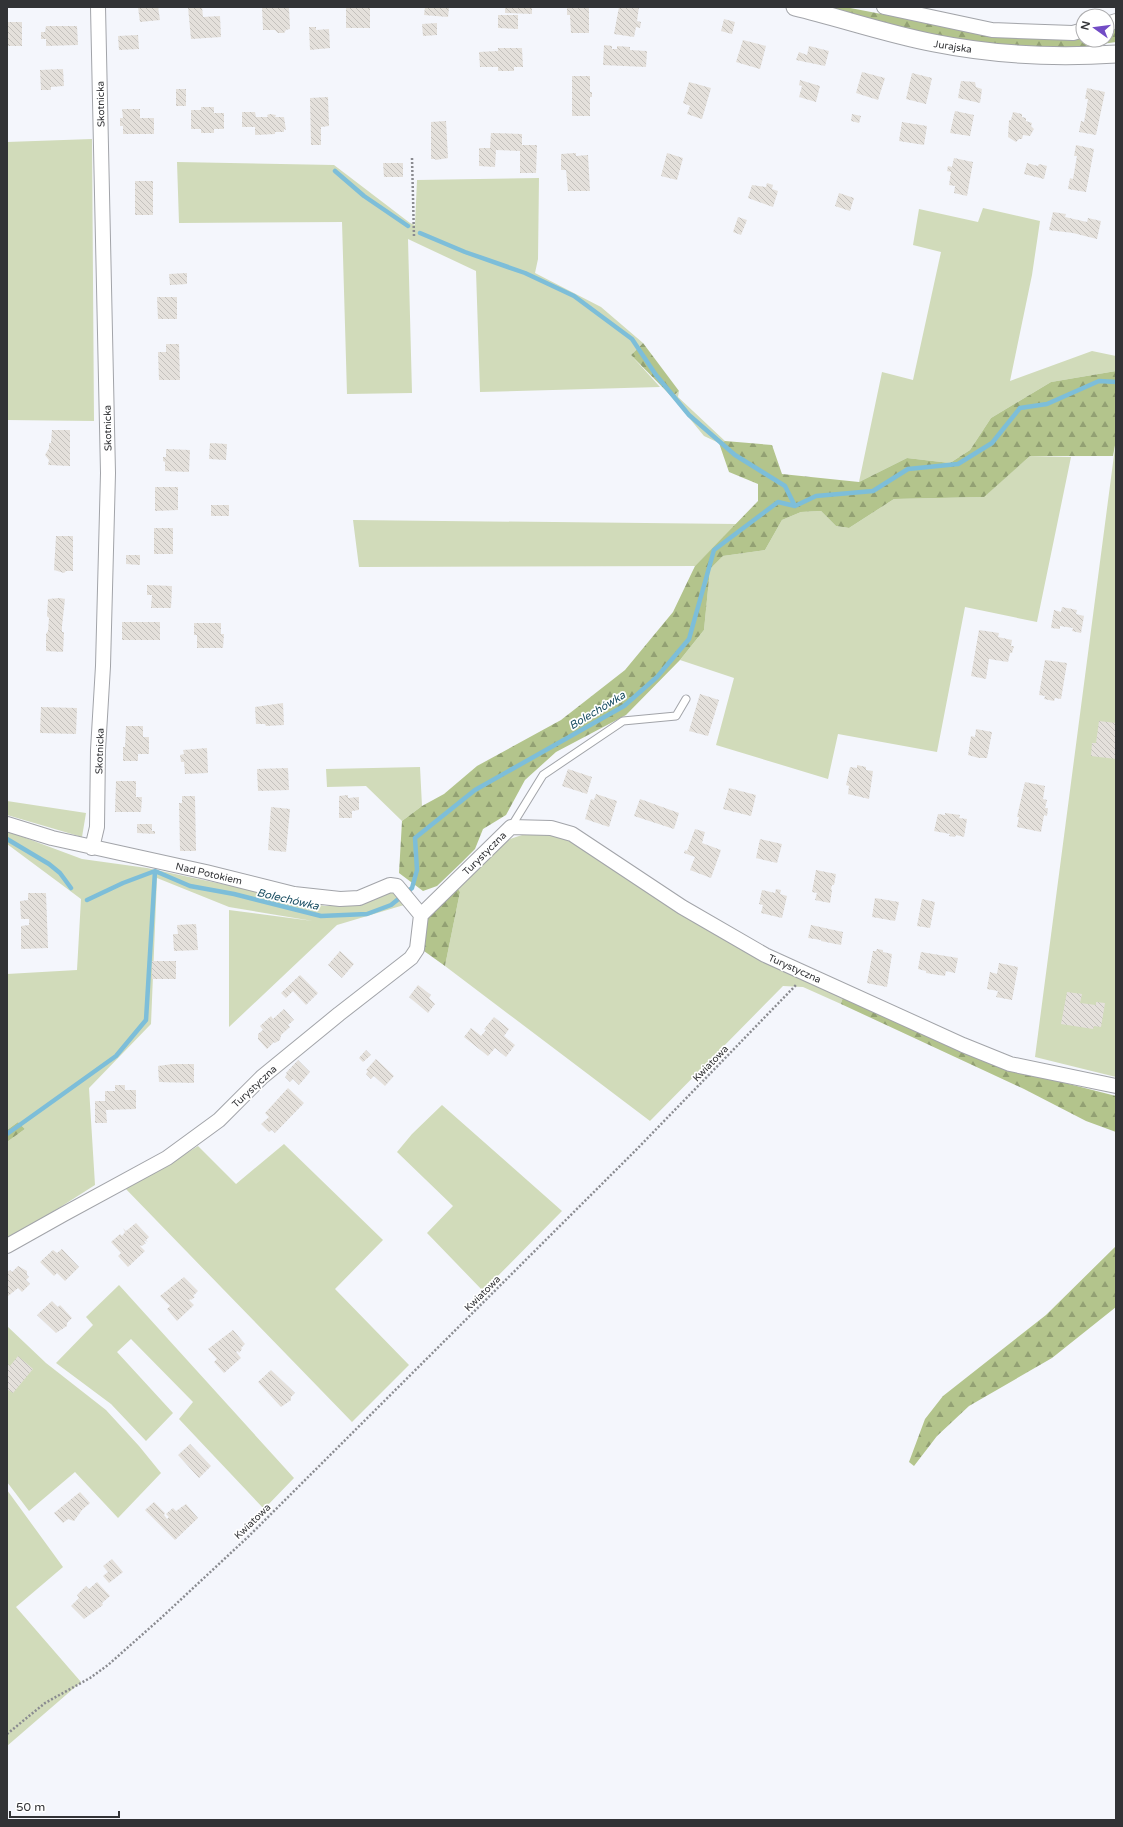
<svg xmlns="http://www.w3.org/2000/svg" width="1123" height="1827" font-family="'Varela Round',sans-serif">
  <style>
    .grass { fill: #d1dbba }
    .forest { fill: url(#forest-firs) }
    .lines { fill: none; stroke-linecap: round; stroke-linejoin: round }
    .stream { stroke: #7dbed9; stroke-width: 4.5 }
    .building { fill: url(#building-back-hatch) }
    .service-casing { stroke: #a2a4a9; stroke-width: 9 }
    .minor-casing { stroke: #a2a4a9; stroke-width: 16 }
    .tertiary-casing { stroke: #a2a4a9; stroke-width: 19 }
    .path { stroke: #8a8b90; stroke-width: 2.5; stroke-dasharray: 2 2; stroke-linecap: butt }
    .service { stroke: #fff; stroke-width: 7 }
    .minor { stroke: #fff; stroke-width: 14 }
    .tertiary { stroke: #fff; stroke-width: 17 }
    .labels { text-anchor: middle; stroke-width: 3.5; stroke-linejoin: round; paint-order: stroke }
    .street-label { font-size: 10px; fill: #323336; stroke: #fff }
    .water-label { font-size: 11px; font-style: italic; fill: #194e62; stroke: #fff }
  </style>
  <defs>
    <pattern id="forest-firs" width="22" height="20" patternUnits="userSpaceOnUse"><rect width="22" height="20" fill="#b3c48c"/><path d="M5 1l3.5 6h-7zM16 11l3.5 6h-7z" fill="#92a073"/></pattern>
    <pattern id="building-back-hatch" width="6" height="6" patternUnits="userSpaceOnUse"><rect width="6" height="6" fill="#e4e0db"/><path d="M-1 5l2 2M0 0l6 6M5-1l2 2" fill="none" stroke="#c4c1bd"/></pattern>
  </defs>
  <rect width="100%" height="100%" fill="#f4f6fc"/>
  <path class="grass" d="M92,139l2,282 -87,-1v-278z
    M177,162l157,3 76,58 5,2 2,-45 122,-2 -1,81 -3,14 66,34 42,36 -12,12 29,32 -180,5 -4,-121 -68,-32 4,154 -65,1 -5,-172 -163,1z
    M983,208l57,13 -8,54 -22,106 82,-30 24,5v15l-65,11 -60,36 -21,32 -20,13 -43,-5 -48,24 23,-110 31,8 28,-128 -28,-7 6,-36 59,13z
    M679,391l-1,6 47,44 -6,2 -15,-7 -32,-39z
    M1116,440v637l-81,-20z
    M1030,456l41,1 -34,165 -72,-15 -28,145 -99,-18 -10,45 -112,-34 18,-67 -54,-18 24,-30 6,-61 13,-13 42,-6 17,-30 19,-8 20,-1 15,15 13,2 45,-29 89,-2z
    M353,520l384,4 -42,42 -336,1z
    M420,767l2,39 -20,15 -36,-35 -39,1 -1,-18z
    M7,801l79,12 -4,24 -75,-22z
    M7,831l75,28 65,9 178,38h35l31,-16 13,15 -67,20 -108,102v-117l84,11 -84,-14 -72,-29 -6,146 -62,64 6,97 -88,56v-99l18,-13 -7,-7 -11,8v-156l70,-4 4,-71 -74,-55z
    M534,831l28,6 22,10 259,150 -2,7 -38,-17 -20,-1 -133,135 -205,-155 15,-74 -4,-6 54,-47z
    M442,1105l120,106 -79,80 -56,-58 26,-27 -56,-54 15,-18z
    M284,1144l99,96 -48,49 74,76 -57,57 -229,-236 46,-22 29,-18 38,38z
    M119,1285l175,193 -30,31 -85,-90 14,-17 -62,-63 -14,13 56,61 -27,28 -35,-37 -55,-41 37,-38 -7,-8z
    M7,1326l39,37 60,47 33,36 22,27 -43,45 -43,-46 -46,39 -22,-29z
    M7,1490l56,77 -47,40 65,75 -74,64z"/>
  <path class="forest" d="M825,7h20l120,23 118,6v4h24v-10l9,-2v14l-70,10 -112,-12z
    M643,343l36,48 -7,6 -41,-42z
    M1116,371v69l-3,16h-83l-46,41 -90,2 -45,29 -13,-2 -15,-15 -20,1 -19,8 -17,30 -42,6 -13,13 -6,61 -24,30 -54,55 -70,37 -31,28 -19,35 -23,14 -8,20 -14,14 -24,23 -14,5 -24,-18 3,-52 20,-15 22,-12 33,-28 84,-46 64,-50 48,-58 22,-46 63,-65v-17l-29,-12 -10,-29 6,-2 47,4 10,29 77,8 48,-24 43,5 20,-13 21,-32 60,-36z
    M456,886l4,6 -15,74 -21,-15 2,-26 -4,-13z
    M843,997l175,74 98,25v36l-30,-11 -62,-32 -183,-85z
    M18,1122l7,7 -18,13v-12z
    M1116,1246v61l-64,51 -83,48 -32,30 -23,30 -5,-4 16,-43 18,-23 103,-81z"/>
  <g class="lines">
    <path class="stream" d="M335,171l29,25 44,30
      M420,233l45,19 60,21 49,23 58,43 24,36 33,40 46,40 50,31 10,20
      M7,839l42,25 11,9 11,15
      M87,900l36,-17 32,-12 35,15 44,8 87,22 46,-2 24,-9 21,-17 5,-18 -2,-32 60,-48 149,-84 33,-29 32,-38 25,-89 64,-48 17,4 21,-10 57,-5 35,-22 50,-5 34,-21 28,-35 27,-4 52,-23 17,1
      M7,1134l109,-78 30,-36 9,-149"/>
  </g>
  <path class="building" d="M138,7h20l2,13 -20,2z
    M188,7h14l1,10 17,-1 1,21 -30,2z
    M262,7h27l1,22 -4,1 -2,3h-6l-3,-3h-12z
    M346,7h24v21h-24z
    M425,7l24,1 -1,9 -24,-2z
    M505,7h27v7l-27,-1z
    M567,7h22v26h-18l-1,-18h-3z
    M619,7h20l-2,14 4,1 -1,6 -4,-1 -2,10 -20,-3z
    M498,15h20v14l-20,-1z
    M724,19l11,3 -3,12 -11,-3z
    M7,22h15v24h-15z
    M437,23v12l-14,1 -1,-12z
    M46,26h31l1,19 -32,1v-7h-5v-7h4z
    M309,27h7v3l13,-1 1,19 -20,2z
    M138,35l1,14 -20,1 -1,-14z
    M743,40l23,6 -6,23 -24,-7z
    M604,45l8,1v3h5v-3l13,1v3l17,1 -1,16 -43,-2z
    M809,46l20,5 -4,15 -29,-6 3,-8 8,3z
    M498,48h24l1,19h-9v4h-16v-4h-18l-1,-15 19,-1z
    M63,69l1,17 -13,1v3h-10l-1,-20z
    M862,72l23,6 -7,22 -22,-7z
    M912,73l20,5 -6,26 -20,-5z
    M572,76h18v16h2v5h-2v19h-18z
    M800,80l20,6 -4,16 -17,-5 3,-11 -3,-1z
    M961,81l14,1 1,5 6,2 -2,14 -22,-5z
    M689,82l22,6 -9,31 -15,-5 3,-8 -7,-3z
    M1087,88l18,4 -9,43 -17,-3 2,-11 3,1 2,-11 2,-12h-3z
    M176,89h10v17h-10z
    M328,97l1,29 -8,1v18h-10l-1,-47z
    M201,107h13v6h10v16h-10v4h-13v-4h-10v-19h10z
    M122,109h18v9h14v16h-31v-8h-3v-8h3z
    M955,111l19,4 -4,21 -20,-3z
    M242,112h13l1,5h12l-1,-2 3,-1 6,1 -1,2h9l2,13 -2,-1v3h-9v2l-20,1v-8h-13z
    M1013,112l9,2v3l4,1v3l6,2 -1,3 3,3 -4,7 -7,-1 -1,4h-3l-3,3 -8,-5 1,-17h2z
    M852,114l9,2 -2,7 -8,-2z
    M446,121l2,37 -12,2 -1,-1h-4v-37z
    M902,122l25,4 -3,19 -25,-4z
    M491,133l31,1v11h15l-1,28h-16v-22l-24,-1 -1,17 -16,-1v-18h11z
    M1076,145l18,4 -8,43 -18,-3 2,-11 3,1 4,-23h-3z
    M576,153v3l12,-1 2,36h-22l-2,-21h-5v-16z
    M667,153l16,5 -6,22 -16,-4z
    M954,158l19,4 -6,34 -13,-3 1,-7 -6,-1 2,-13 -4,-1 1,-5 4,1z
    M383,163h20v14h-19z
    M1027,163l11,3 1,-2 8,2 -3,13 -20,-5z
    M135,181h18v34h-18z
    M767,183l6,2 -1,4 6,2 -5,16 -25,-9 4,-13 14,2z
    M839,193l15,5 -4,13 -15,-5z
    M1053,212l13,2 -1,3 22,5 1,-4 13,3 -4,18 -24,-6 -24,-3z
    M738,217l9,3 -6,15 -8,-3z
    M187,273v11l-17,1 -1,-11z
    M157,297h20v22h-19z
    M166,344h13l1,36h-21l-1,-28h8z
    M52,430h18v36l-22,-1 1,-5 -4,-5 4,-7v-5h2z
    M210,443l17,1 -1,16 -17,-1z
    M166,449l24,1 -1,22 -24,-1v-9l-2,-1v-4h3z
    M155,487h23v23l-23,1z
    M211,505h18v11h-18z
    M154,528h19v26h-19z
    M56,536h17v35h-7l-2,2 -10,-3z
    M126,555h14v10l-14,-1z
    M147,585l25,1 -1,22h-20l1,-13h-5z
    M60,598l5,1 -3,27v6h2l-1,20 -17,-1v-17l2,-3 1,-13 -2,-2 1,-17z
    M1062,607l15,3 -1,4 8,2 -3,17 -9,-2 1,-3 -13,-2v3l-9,-1 3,-18 7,2z
    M122,622h38v18h-38z
    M194,623h27v11h3l-1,14h-26v-13h-3z
    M979,630l20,3 -1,4 14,3 -1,6h3l-2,7h-2l-2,9 -19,-3 -3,20 -15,-3z
    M1045,660l22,3 -6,36 -6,-1 -1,3 -10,-2 1,-3 -6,-1z
    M700,694l19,6 -11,36 -19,-5z
    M283,703l1,22 -18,1 -1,-2h-9l-1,-17z
    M41,707l36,1 -1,26 -36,-1z
    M1099,721l17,2v36l-25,-3 1,-13h4z
    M126,726h17v11h6v17h-11v7h-15v-14h2z
    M976,729l16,3 -5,26h-8l-11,-3 3,-19 4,1z
    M207,748l1,25 -23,1 -1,-12h-3l-1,-7 4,-1 -1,-4z
    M857,765l9,2v3l7,1 -4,28 -21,-5 1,-8 -3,-1 4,-18 7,1z
    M288,768l1,22 -31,1 -1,-22z
    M568,769l24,8 -5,17 -25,-8z
    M116,781h20v16h6l-1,15h-26z
    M1025,782l20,4 -2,13 4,1 -2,8h3l-1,8 -3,-1 -3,17 -24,-5 2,-10h-2z
    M729,788l27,7 -5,21 -28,-7z
    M596,794l21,7 -8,26 -24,-8 6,-20 3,1z
    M348,795v3l11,-1v13l-7,1v7h-13v-22z
    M182,796h13l1,55h-16l-1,-48h3z
    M640,799l39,14 -5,16 -40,-13z
    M271,807l19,2 -4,43 -18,-2z
    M945,813l15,2 -1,3 8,1 -3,18 -8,-2 -1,2 -6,-1 1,-2 -16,-3 4,-17 7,1z
    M137,824h15v7h3v3l-18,-1z
    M695,829l10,3 -3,11 19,7 -10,28 -21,-8 5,-13 -11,-4 1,-3 2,1z
    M760,839l22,5 -5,19 -21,-5z
    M816,870l20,4 -2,11h-2l-1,4 1,1 -2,13 -15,-3 2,-7 -5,-1z
    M776,889l5,1 -1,4 7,2 -5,22 -21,-5 2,-8 -4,-1 3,-14 13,3z
    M28,893h18l2,55 -27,1v-23l8,-1v-6h-8l-1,-18 8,-1z
    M875,898l24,4 -4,19 -23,-4z
    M922,899l13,3 -5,26 -13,-2z
    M196,924l2,26 -24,1 -1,-17h5l-1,-9z
    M811,925l32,7 -2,13 -20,-4v-1l-13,-2z
    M877,949l6,1v2l9,2 -5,33 -20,-4 6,-32h3z
    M340,951l14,13 -12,14 -14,-13z
    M921,952l37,6 -3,15 -9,-2 -1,5 -19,-3v-2l-8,-2z
    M152,961h24v18h-24z
    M999,963l19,4 -6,33 -16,-3 2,-6 -11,-2 3,-17 7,2z
    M300,975l18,18 -12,12 -13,-14 -7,7 -5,-5z
    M418,985l13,10 -2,3 6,6 -7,9 -19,-16z
    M1067,992l15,2 -2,9 16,2v-3l9,1 -4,24 -7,-1 -1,3 -32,-5z
    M284,1009l10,11 -6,5 2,2 -9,8 -1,5 -5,3 -1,-1 -7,7 -9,-10v-5l5,-4 -3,-4 11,-10 2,3z
    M494,1017l15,12 -5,7 11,9 -9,12 -11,-9 -7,8 -24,-19 7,-9 10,8 5,-6 -2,-1z
    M366,1050l5,5 -8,7 -4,-4z
    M376,1059l18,17 -9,10 -11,-10 -3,3 -5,-5 2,-3 -2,-1z
    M298,1060l12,12 -11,13 -6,-6 -3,3 -5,-5 2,-3 -1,-1z
    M173,1064h21v19l-35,-1 -1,-16z
    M115,1085h10v5h11v19l-30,1 1,13h-12v-22h10v-10h10z
    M288,1088l16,15 -29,30 -3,-3 -3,2 -8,-8 8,-7 -4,-4z
    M136,1223l13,14 -3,3 2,2 -3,-1 -1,1 2,1 -4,3 -1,-1 -1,1 5,5 -17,16 -10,-11 3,-3 -10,-11 9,-8 2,2 3,-4 -2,-4 3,3z
    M62,1249l17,18 -14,14 -8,-8 -3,3 -14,-14 13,-12 4,3z
    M18,1266l9,5v4l2,2 -3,3 4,4 -8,8 -4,-4 -11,9v-25l3,-2 2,2z
    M184,1277l14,14 -5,5 2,1 -4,3 -1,-1 -1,1 5,5 -17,16 -10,-12 3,-3 -10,-10z
    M52,1301l6,6 2,-2 12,13 -5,5v3l-11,7 -19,-18z
    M233,1330l12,14 -4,4 1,1 -3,4 -1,-2 -2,1 5,6 -17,15 -10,-11 3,-3 -9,-10z
    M18,1356l15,13 -20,24 -6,-4v-26l3,3z
    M271,1370l24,23 -4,4v3l-10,7 -23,-25z
    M190,1444l21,22 -12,12 -21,-23z
    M80,1492l10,11 -8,7 -8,11 -6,-2 -5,4 -9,-10z
    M154,1502l11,11 -1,2 3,4 2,-2 -3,-3 7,-6 3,3 10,-7 12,14 -23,22 -30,-30z
    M112,1559l11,13 -14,11 -6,-7 5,-4 -5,-6z
    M97,1582l13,14 -8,7 1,2 -19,14 -13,-13 8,-8 -2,-3 9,-9 3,3z"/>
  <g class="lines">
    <defs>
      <path id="service" d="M511,827l32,-52 80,-54 53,-5 10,-17"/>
      <path id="minor" d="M884,7l108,23 81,3 10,-3
        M1107,24l9,-3
        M7,824l45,14 154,34 88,22 46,5 19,-1 31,-13 7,1 24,29
        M92,848l5,-21 1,-77 5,-84 5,-193 -10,-466
        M7,1246l57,-32 103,-56 52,-38 43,-43 77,-63 72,-56 6,-9 4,-34 90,-88 40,1 21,6 110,73 83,48 198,90 47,19 106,22"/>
      <path id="tertiary" d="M795,7c46,11 92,27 139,36 60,12 121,15 182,11"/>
    </defs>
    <use href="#service" class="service-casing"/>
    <use href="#minor" class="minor-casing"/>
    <use href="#tertiary" class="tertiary-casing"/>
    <path class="path" d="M412,158l2,79
      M7,1734l38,-31 45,-25 18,-13 53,-47 88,-82 387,-386 161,-166"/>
    <use href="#service" class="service"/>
    <use href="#minor" class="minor"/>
    <use href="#tertiary" class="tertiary"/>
  </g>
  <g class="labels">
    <g class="street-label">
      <text transform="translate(953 46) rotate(9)" y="4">Jurajska</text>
      <text transform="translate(100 104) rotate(-91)" y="4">Skotnicka</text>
      <text transform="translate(107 428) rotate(-91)" y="4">Skotnicka</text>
      <text transform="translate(99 751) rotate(-88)" y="4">Skotnicka</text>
      <text transform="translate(484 853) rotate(-45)" y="4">Turystyczna</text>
      <text transform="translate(209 873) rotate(13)" y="4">Nad Potokiem</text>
      <text transform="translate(795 968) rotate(24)" y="4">Turystyczna</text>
      <text transform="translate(710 1063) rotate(-46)" y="4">Kwiatowa</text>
      <text transform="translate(254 1086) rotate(-43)" y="4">Turystyczna</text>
      <text transform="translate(482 1293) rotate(-45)" y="4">Kwiatowa</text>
      <text transform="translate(252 1521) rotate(-44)" y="4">Kwiatowa</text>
    </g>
    <g class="water-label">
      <text transform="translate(597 710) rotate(-31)" y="4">Bolechówka</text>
      <text transform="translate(288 899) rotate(13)" y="4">Bolechówka</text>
    </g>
  </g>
  <rect width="1123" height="1827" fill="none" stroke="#323336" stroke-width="16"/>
  <g transform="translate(1095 28) rotate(284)"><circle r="19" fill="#ffffff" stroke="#adadaf"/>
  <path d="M0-3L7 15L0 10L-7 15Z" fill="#724cc5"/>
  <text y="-6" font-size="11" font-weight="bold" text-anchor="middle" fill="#323336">N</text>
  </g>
  <path d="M10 1811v6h109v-6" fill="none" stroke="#323336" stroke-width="2"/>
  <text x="16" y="1811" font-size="12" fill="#323336" stroke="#ffffff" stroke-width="3" paint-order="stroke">50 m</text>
</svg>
